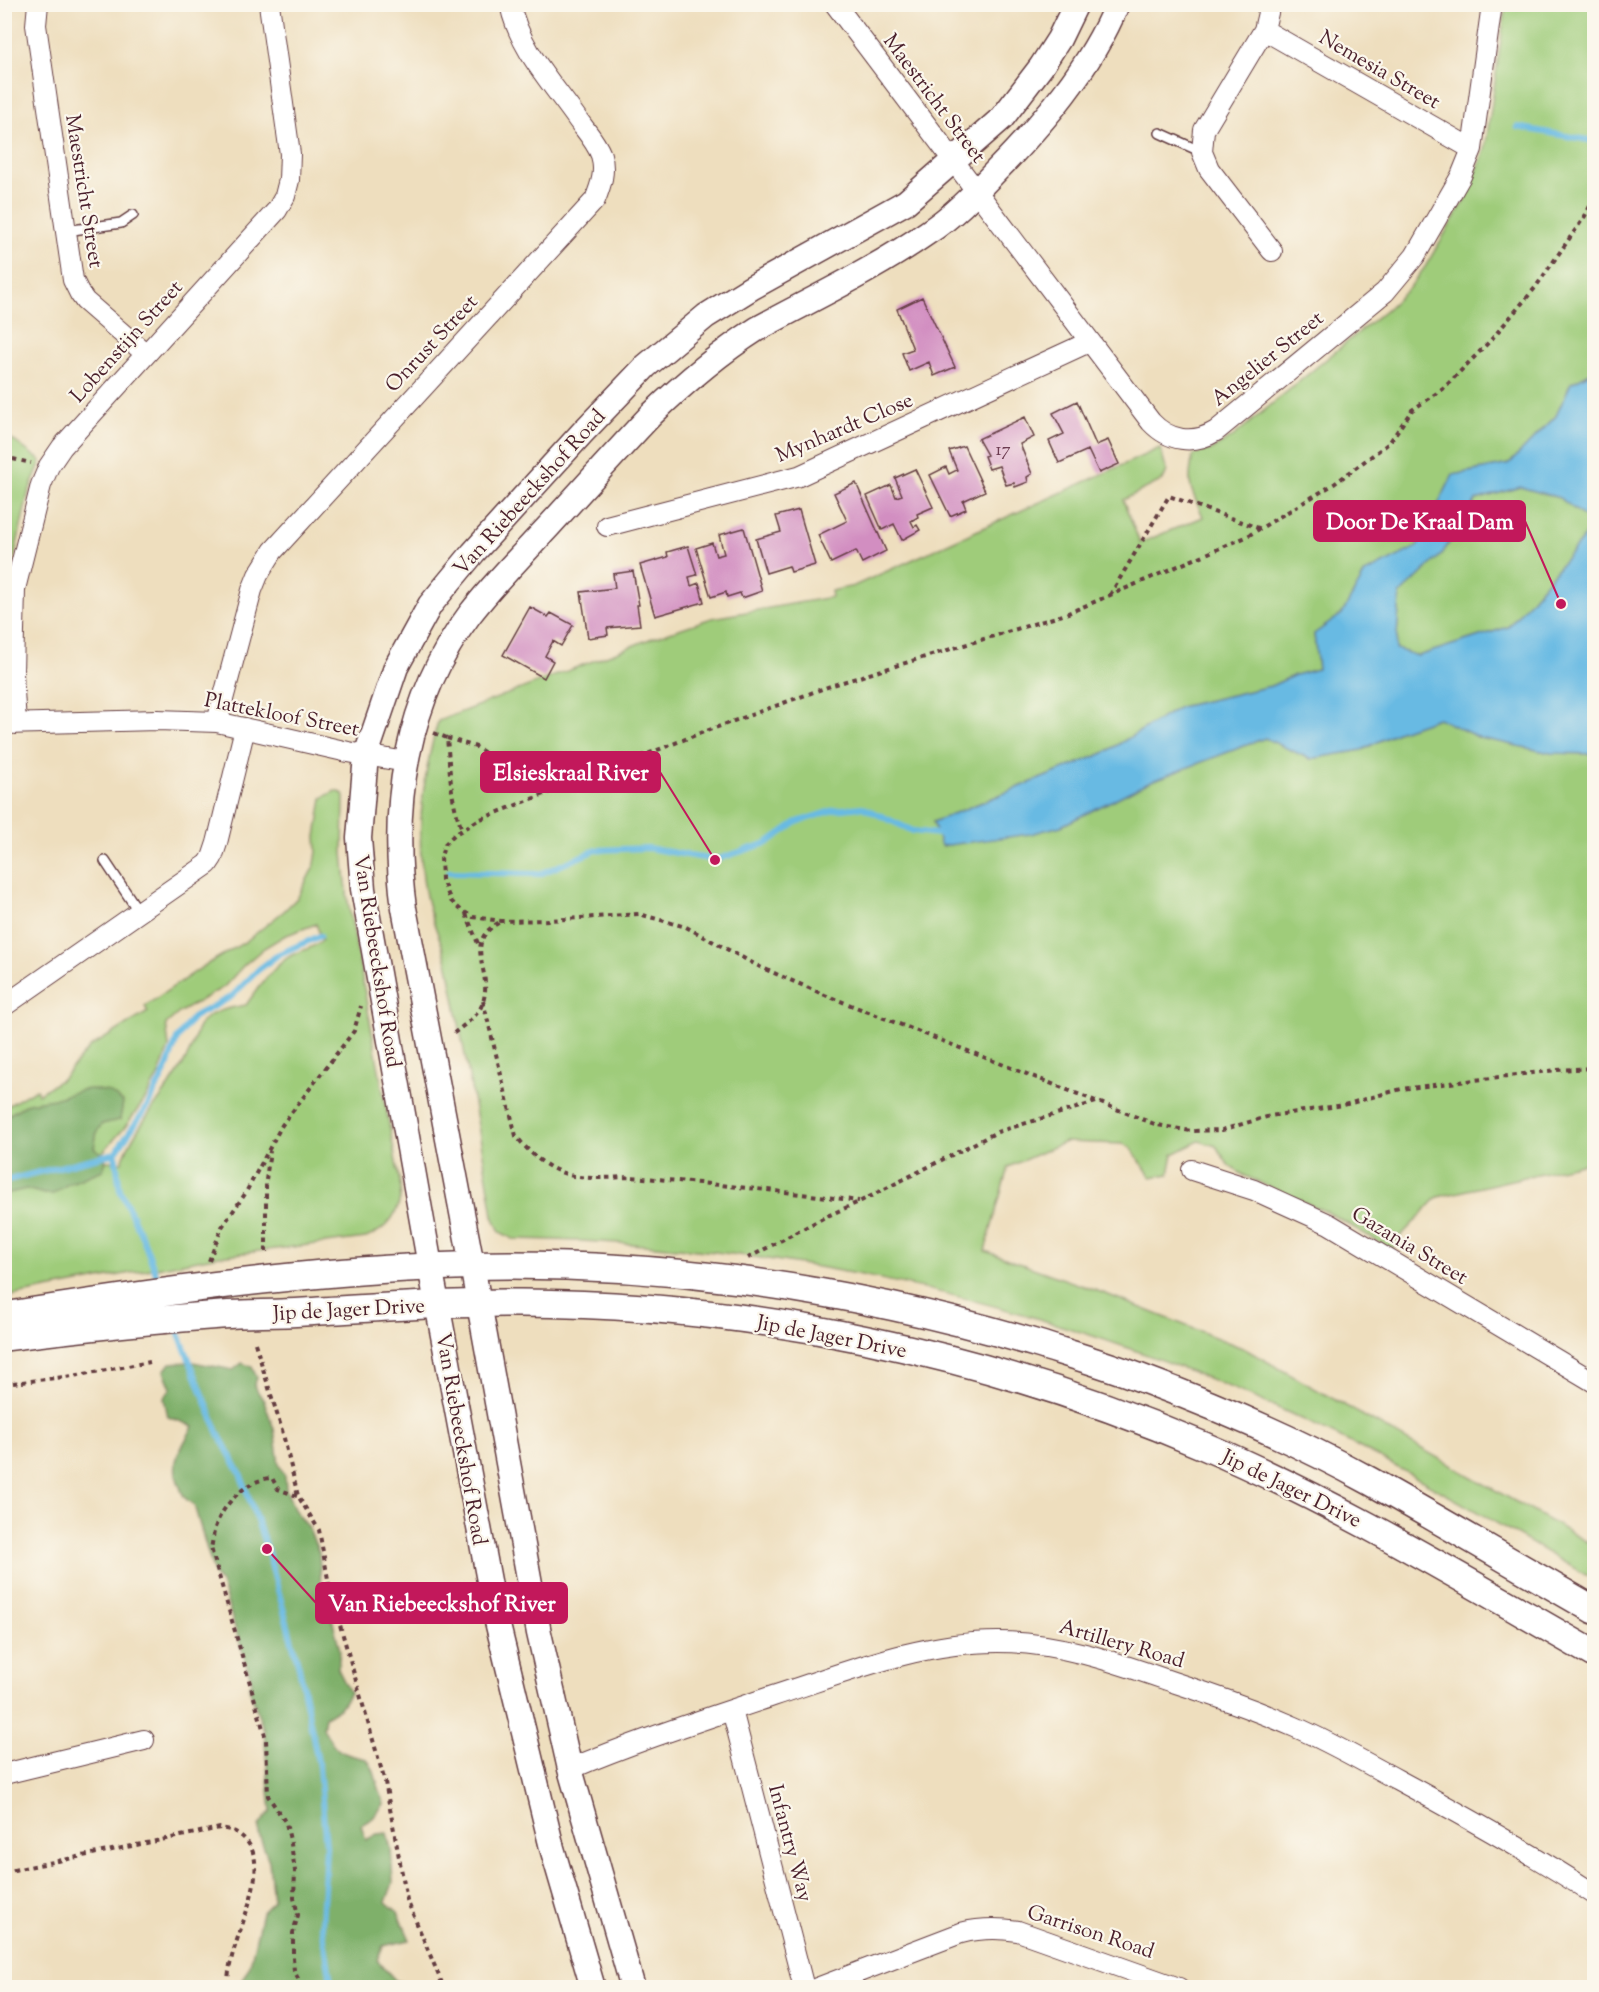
<svg xmlns="http://www.w3.org/2000/svg" width="1599" height="1992" font-family="'Sorts Mill Goudy',serif">
  <style>
    .green { fill: #9fcc7a; stroke: #747652; stroke-width: 1.5; fill-rule: evenodd }
    .forest { fill: #7fb06a; stroke: #64684a; stroke-width: 1.5 }
    .water { fill: #68bae3; stroke: #596c87; stroke-width: 1.5; fill-rule: evenodd }
    .lines { fill: none; stroke-linecap: round; stroke-linejoin: round }
    .stream { stroke: #68bae3; stroke-width: 6 }
    .building { fill: #d28ec1 }
    .service-casing { stroke: #633c41; stroke-width: 12 }
    .minor-casing { stroke: #633c41; stroke-width: 22 }
    .tertiary-casing { stroke: #633c41; stroke-width: 27 }
    .secondary-casing { stroke: #633c41; stroke-width: 30 }
    .path { stroke: #633c41; stroke-width: 4; stroke-dasharray: 4.5 4.5; stroke-linecap: butt }
    .service { stroke: #fff; stroke-width: 9 }
    .minor { stroke: #fff; stroke-width: 20 }
    .tertiary { stroke: #fff; stroke-width: 24 }
    .secondary { stroke: #fff; stroke-width: 27 }
    .labels { text-anchor: middle; stroke-width: 4.5; stroke-linejoin: round; paint-order: stroke }
    .number-label { font-size: 18px; fill: #6c3b50 }
    .street-label { font-size: 21px; fill: #4a1f2b; stroke: #fbf7ec }
    .leader { fill: none; stroke: #c2185b; stroke-width: 2 }
    .callout-dot { fill: #c2185b; stroke: #fbf7ec; stroke-width: 2 }
    .callout { fill: #c2185b; stroke: #c2185b; stroke-width: 2 }
    .callout-label { font-size: 22px; text-anchor: middle; font-weight: bold; fill: #fff }
  </style>
  <rect width="100%" height="100%" fill="#fbf7ec"/>
  <filter id="ink" filterUnits="userSpaceOnUse"><feTurbulence type="fractalNoise" baseFrequency=".0167" numOctaves="2"/><feDisplacementMap in="SourceGraphic" scale="12" xChannelSelector="R" yChannelSelector="G"/><feConvolveMatrix kernelMatrix="1 2 1 2 8 2 1 2 1" color-interpolation-filters="sRGB"/></filter>
  <filter id="wash" filterUnits="userSpaceOnUse"><feTurbulence type="fractalNoise" baseFrequency=".008" numOctaves="4" result="noise"/><feDisplacementMap in="SourceGraphic" scale="24" xChannelSelector="R" yChannelSelector="G"/><feGaussianBlur stdDeviation="1.35" result="paint"/><feColorMatrix in="noise" values="0 0 0 0 0 0 0 0 0 0 0 0 0 0 0 0 0 1.4 0 .05"/><feComposite in="paint" operator="in"/></filter>
  <g filter="url(#wash)">
    <rect width="100%" height="100%" fill="#eedebe"/>
    <path class="green" d="M1506,5h88v366l-23,12 -15,33 -47,48 -56,11 -36,72 -52,26 -23,41 -28,20 4,35 -23,6 -24,11 -91,21 -76,46 -171,69 9,24 119,-20 88,-44 116,-44 45,21 52,-9 35,-18 41,-14 42,20 71,15 43,1v407l-156,36 -40,42 -6,11 -63,-37 -84,-37 -16,-10 -13,-20 -17,-5 -26,13 -4,20 -18,3 -21,-30 -7,-3 -58,-2 -57,25 -23,84 121,43 139,55 349,197v34c-106,-62 -212,-126 -325,-176 -239,-106 -495,-162 -756,-165l-13,-7 -7,-16c-12,-82 -29,-164 -44,-246 -5,-26 -18,-48 -23,-74 -12,-59 -4,-118 12,-175l217,-84 57,-19 120,-21 -1,-6 23,-5 306,-138 7,23 -4,9 -40,20 17,43 63,-26c-12,-30 -17,-28 -10,-62l20,-6 18,-11 157,-130 22,-21 15,-20 41,-69 19,-48z
      M5,434l36,27 -13,33 -23,106z
      M1520,487l40,11 32,25 -11,18 -73,86 -90,29 -22,-7 4,-55 42,-40 34,-54z
      M335,791l7,2 2,3 -1,57 5,49 53,287c-1,25 -13,40 -35,49l-147,18 -214,41 -1,-189 32,-19 2,5 24,-15 28,-32 58,-35 -3,-6 59,-40 41,-24 39,-31 14,-14 17,-33 2,-13 -1,-14 6,-39zM316,924l6,16c-9,9 -20,10 -30,15 -17,9 -35,34 -46,50 -14,3 -33,5 -43,16 -7,8 -8,16 -11,25 -3,9 -8,17 -13,25 -18,30 -46,58 -57,91l-16,-1 -4,-8 23,-26 21,-29 13,-24 10,-27 -3,-23 14,-12 44,-25 20,-22 20,-17 20,-12z"/>
    <path class="forest" d="M91,1089l18,3 14,10 -3,18 -18,4 -5,7 -3,17 8,5 4,8 -3,9 -35,14 -15,10h-9l-18,-5 -21,5v-77l23,-14 26,-4 27,-9z
      M193,1362l40,8 9,-7 10,4 5,11 -3,8 10,15 10,28 5,35 6,12 1,13 8,20 14,18 11,26 2,31 7,18 12,48 -2,19 12,24 -10,15 -15,9 -2,11c13,24 17,26 44,31l6,10 11,35 -11,14 -12,7 5,15 11,-6 10,-1 4,16 2,34 -7,19 12,10 12,28 -27,6 -6,14 19,21 25,6h-183l12,-22 12,-53 11,-11 -4,-40 -10,-26v-9l8,-11 4,-3 -7,-81 -15,-43 3,-6 -31,-99 -6,-6 -21,-72c-8,-5 -11,-8 -14,-18 -12,-28 2,-37 13,-61l-25,-9 -4,-19 7,-10 -7,-17 6,-8z"/>
    <path class="water" d="M1594,371v383l-43,-1 -71,-15 -42,-20 -41,14 -35,18 -52,9 -45,-21 -116,44 -88,44 -31,8 -89,12 -8,-24 171,-69 76,-46 91,-21 24,-11 23,-6 -4,-35 28,-20 23,-41 52,-26 36,-72 56,-11 47,-48 15,-33zM1520,487l40,11 32,25 -11,18 -73,86 -90,29 -22,-7 4,-55 42,-40 34,-54z"/>
    <g class="lines">
      <path class="stream" d="M1517,127l77,14
        M449,872l91,2 56,-24 52,-2 67,12 52,-17 30,-21 37,-12 28,-3 51,24 25,3
        M115,1153l5,37 23,49 18,48
        M4,1181l111,-28 32,-46 19,-37 11,-31 16,-22 38,-20 27,-27 21,-16 41,-18
        M175,1324l45,113 20,36 27,76 32,118 20,100 7,79 -4,80 10,62"/>
    </g>
    <g id="blocks">
      <path class="building" d="M922,297l33,70 -21,9 -5,-14 -20,9 -7,-18 11,-4 -16,-40z
        M1077,401l19,44 12,-5 11,24 -20,9 -11,-23 -29,13 -10,-22 15,-7 -11,-21z
        M1025,417l9,20 -14,7 12,30 -5,3 1,5 -13,5 -1,-4 -8,2 -7,-19 -10,3 -5,-13 3,-1 -9,-16z
        M964,446l21,45 -22,10 3,8 -16,7 -20,-41 16,-8 3,7 8,-4 -8,-19z
        M915,469l18,38 -16,7 1,3 -7,4 3,6 3,-2 3,5 -18,10 -8,-16 -12,6 -15,-34 24,-11 5,12 6,-2 -7,-17z
        M856,483l30,68 -24,12 -6,-12 -25,12 -13,-28 29,-14 -13,-28z
        M799,510l16,55 -24,7 -2,-6 -23,7 -10,-34 25,-7 -5,-16z
        M744,528l18,63 -20,7 -2,-5 -13,4 -1,-5 -15,5 -15,-49 16,-5 4,13 8,-2 -5,-19z
        M688,546l9,29 -8,2 2,9 8,-3 5,19 -49,14 -15,-51 28,-8 -1,-5z
        M633,571l6,34h-2l3,20 -33,3 1,7 -20,3 -7,-46 34,-4 -2,-14z
        M530,607l18,10 3,-4 22,12 -12,21 -8,-5 -8,15 8,5 -9,17 -41,-23z"/>
    </g>
  </g>
  <g filter="url(#ink)">
    <use href="#blocks" fill-opacity="0" stroke="#633c41" stroke-width="1.5"/>
    <g class="lines">
      <defs>
        <path id="service" d="M511,7l17,-3
          M1160,133l42,19
          M66,231l55,-8 12,-8
          M105,861l34,51"/>
        <path id="minor" d="M38,4l-2,21 37,255 7,14 5,7 61,53
          M835,4l316,418c18,19 42,23 65,9l169,-139 30,-36 46,-80 11,-27 20,-145
          M1270,4l-6,26 -60,100 -2,22 7,17 63,82
          M1264,30l208,119
          M607,526l192,-50 290,-134
          M217,722l35,-132 6,-15 15,-24 322,-351c6,-15 11,-29 6,-45 -5,-13 -15,-24 -23,-35 -25,-36 -59,-71 -68,-116
          M4,724l153,-4 60,2 131,30 58,10
          M16,724l-3,-51 2,-84 26,-104 8,-19 13,-19 215,-237 8,-14 4,-16 1,-26 -21,-150
          M4,1006l204,-142 4,-6 5,-15 28,-115
          M1192,1170l62,20 75,34 265,158
          M732,1710l72,278
          M570,1769c66,-28 135,-50 203,-73 74,-24 147,-54 225,-54 62,0 120,21 178,41 40,13 80,27 119,44 35,15 69,35 103,53 67,36 133,73 196,114
          M4,1774l140,-34
          M817,1988l144,-55c20,-5 37,-5 57,-2l161,57"/>
        <path id="tertiary" d="M593,1988l-41,-140 -57,-235 -65,-347 -67,-377 -4,-51 7,-83 30,-88 34,-62 43,-52 109,-120 64,-67 60,-50 45,-28 155,-86 96,-84 39,-51 18,-28 17,-35
          M633,1988l-63,-219 -31,-136 -67,-368 -68,-357c-14,-102 2,-209 66,-294 24,-31 52,-59 79,-88 34,-37 67,-74 102,-111 33,-32 67,-61 106,-86 57,-31 117,-59 170,-96 25,-16 47,-39 67,-60 48,-49 97,-105 123,-169"/>
        <path id="secondary" d="M4,1316c141,-22 282,-43 424,-49 205,-10 413,18 610,77 35,11 70,21 103,34 78,29 156,63 229,103 75,42 149,86 224,129
          M4,1337c72,-9 144,-17 217,-22 27,-2 55,-1 83,-3 73,-4 144,-10 217,-9 233,1 469,51 683,143 136,58 262,135 390,208"/>
      </defs>
      <use href="#service" class="service-casing"/>
      <use href="#minor" class="minor-casing"/>
      <use href="#tertiary" class="tertiary-casing"/>
      <use href="#secondary" class="secondary-casing"/>
      <path class="path" d="M1594,198l-9,18 -50,72 -45,53 -47,48 -31,21 -23,33 -55,41 -88,53 -180,77 -233,71 -132,48 -223,87 -24,15 -9,9 -4,12 1,24 9,21 10,9 12,7 28,4 50,-1 88,-6 47,13 74,40 65,28 332,130 34,6 31,-1 48,-14 74,-11 57,-16 156,-19 37,-2
        M4,457l27,6
        M1110,595l59,-99 92,33
        M434,733l13,5c3,31 3,63 15,91
        M447,738l29,9 23,15 14,5 38,25
        M466,914l13,32
        M483,1001l33,135c14,17 28,31 50,38 25,8 52,1 78,4 72,6 143,14 215,23
        M454,1033c9,-7 22,-16 27,-26 16,-35 -22,-63 19,-85
        M266,1252v-72l4,-29
        M748,1258l77,-41 36,-16 136,-69 99,-30
        M209,1261l13,-34 23,-33 37,-69 72,-94 7,-25
        M255,1343l27,87 16,66 21,34 11,60 55,192 22,118 37,88
        M4,1384l69,-8 77,-14
        M297,1496l-19,-7 -6,-11c-24,1 -48,25 -56,47 -3,7 -3,16 -5,23l55,191 2,57 18,27 5,21 4,27 -1,27 4,17 -5,18v25l1,13 9,17
        M4,1872l216,-44c5,1 13,2 17,5 49,30 -16,113 -8,155"/>
      <use href="#service" class="service"/>
      <use href="#minor" class="minor"/>
      <use href="#tertiary" class="tertiary"/>
      <use href="#secondary" class="secondary"/>
    </g>
  </g>
  <g class="labels">
    <g class="number-label">
      <text x="1003" y="455">17</text>
    </g>
    <g class="street-label">
      <text transform="translate(1380 69) rotate(30)" y="7">Nemesia Street</text>
      <text transform="translate(935 98) rotate(53)" y="7">Maestricht Street</text>
      <text transform="translate(85 191) rotate(81)" y="7">Maestricht Street</text>
      <text transform="translate(126 341) rotate(-48)" y="7">Lobenstijn Street</text>
      <text transform="translate(431 343) rotate(-47)" y="7">Onrust Street</text>
      <text transform="translate(1267 358) rotate(-39)" y="7">Angelier Street</text>
      <text transform="translate(844 427) rotate(-23)" y="7">Mynhardt Close</text>
      <text transform="translate(529 492) rotate(-48)" y="7">Van Riebeeckshof Road</text>
      <text transform="translate(282 714) rotate(11)" y="7">Plattekloof Street</text>
      <text transform="translate(378 961) rotate(81)" y="7">Van Riebeeckshof Road</text>
      <text transform="translate(1410 1245) rotate(31)" y="7">Gazania Street</text>
      <text transform="translate(349 1309) rotate(-3)" y="7">Jip de Jager Drive</text>
      <text transform="translate(832 1336) rotate(11)" y="7">Jip de Jager Drive</text>
      <text transform="translate(462 1439) rotate(80)" y="7">Van Riebeeckshof Road</text>
      <text transform="translate(1292 1488) rotate(26)" y="7">Jip de Jager Drive</text>
      <text transform="translate(1122 1643) rotate(16)" y="7">Artillery Road</text>
      <text transform="translate(791 1843) rotate(75)" y="7">Infantry Way</text>
      <text transform="translate(1091 1931) rotate(18)" y="7">Garrison Road</text>
    </g>
  </g>
  <path class="leader" d="M1561 604L1525 521M715 860L660 772M267 1549L316 1603"/>
  <g class="callout-dot">
    <circle cx="1561" cy="604" r="6"/>
    <circle cx="715" cy="860" r="6"/>
    <circle cx="267" cy="1549" r="6"/>
  </g>
  <g class="callout">
    <rect x="1314" y="501" width="211" height="40" rx="6"/>
    <rect x="481" y="752" width="179" height="40" rx="6"/>
    <rect x="316" y="1583" width="251" height="40" rx="6"/>
  </g>
  <g class="callout-label">
    <text x="1420" y="529">Door De Kraal Dam</text>
    <text x="571" y="780">Elsieskraal River</text>
    <text x="442" y="1611">Van Riebeeckshof River</text>
  </g>
  <rect width="1599" height="1992" fill="none" stroke="#fbf7ec" stroke-width="24"/>
</svg>
